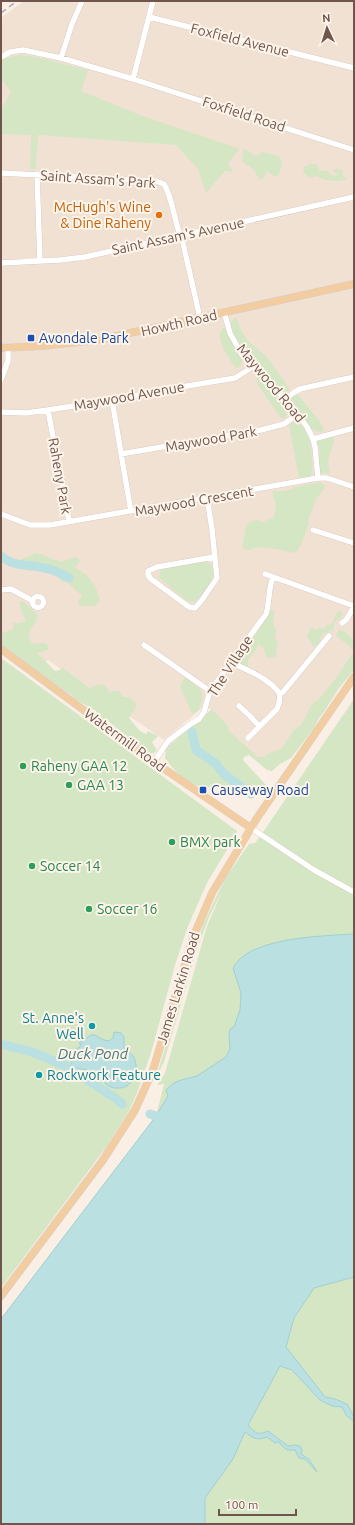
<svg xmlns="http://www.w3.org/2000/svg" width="355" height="1525" font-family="Ubuntu,sans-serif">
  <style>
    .residential { fill: #f1e1d3 }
    .green { fill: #d5e6c4 }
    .water { fill: #bae0e2; stroke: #a2d0d2 }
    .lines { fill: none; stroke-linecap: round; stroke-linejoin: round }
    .river { stroke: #bae0e2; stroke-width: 9 }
    .minor-casing { stroke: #cdb9af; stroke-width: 6 }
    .major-casing { stroke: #d7cfcd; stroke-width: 8 }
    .minor { stroke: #fff; stroke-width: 5.5 }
    .major { stroke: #f3cda2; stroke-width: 7 }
    .rail { stroke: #b1a4c2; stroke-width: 1.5; stroke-dasharray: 6 4; stroke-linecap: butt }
    .food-dot { fill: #e8710a; stroke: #fdf4ea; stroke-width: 1.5 }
    .transit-dot { fill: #1a4fb4; stroke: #fdf4ea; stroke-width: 1.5 }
    .leisure-dot { fill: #2e9e5b; stroke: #fdf4ea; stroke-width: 1.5 }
    .culture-dot { fill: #0f9aa8; stroke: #fdf4ea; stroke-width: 1.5 }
    .labels { text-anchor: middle; stroke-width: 4; stroke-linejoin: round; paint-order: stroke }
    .street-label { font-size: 14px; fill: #70554c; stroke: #fdf4ea }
    .food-label { font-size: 14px; fill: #c56008; stroke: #fdf4ea; text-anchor: end }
    .transit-label { font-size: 14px; fill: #164399; stroke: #fdf4ea; text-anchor: start }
    .leisure-label { font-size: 14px; fill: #27864d; stroke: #fdf4ea; text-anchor: start }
    .culture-label { font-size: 14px; fill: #0d838f; stroke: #fdf4ea; text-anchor: end }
    .water-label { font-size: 15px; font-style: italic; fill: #45777b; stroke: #fdf4ea }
  </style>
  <rect width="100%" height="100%" fill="#faefe4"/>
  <path class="residential" d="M24,1h330v658l-67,95 -21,10 -29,-23 -26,-32 -9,-1 -38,32 -116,-80 -11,10 -36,-23v-629z"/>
  <path class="green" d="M20,55l17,2 51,13 -7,21 59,24 100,34 -12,14 5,9 -8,-1 -19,22 -8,-24 -22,-24 -138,-10 -2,34h-6l1,-34 -30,-1v-25l10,-17 -10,-13v-18l4,-3z
    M246,149l2,3h3l2,3 5,1 2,-3 3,-1 16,4 3,7 -2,9 -2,4h-4l-7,-5 -3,7 -5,1 -5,-9 -12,-9 1,-11z
    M310,163c5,1 8,1 9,7l8,1 8,6 3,-3 -5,-2 3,-4 7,2 -1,5 5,4c-8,4 -23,2 -30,-3 -7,3 -9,1 -14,-4l1,-6h4z
    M236,317l5,13 7,11 19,16 22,31 -1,4 -7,-1 -6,-5 -4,3 16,22 -2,8 -5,-2 -22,-32 -2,-8 6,-6 -19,-12 -3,8 -4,1c-5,-6 -16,-23 -16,-31 0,-3 1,-6 3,-9l8,1c0,-6 0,-9 5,-12z
    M297,394l22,26 5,9 -2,3c-14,0 -16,-12 -22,-21 -4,-4 -7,-8 -9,-13l1,-3z
    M295,421c19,9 16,35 18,53l-6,5 -8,-1 -10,-53 1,-2z
    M330,436l3,2 1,3 -6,20 2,11 -1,2 -5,-1 -5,1 -1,-12 2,-10 -3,-10 1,-2z
    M320,482l5,3 -2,6 -7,8 -8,22 1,3 -10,25 -5,4c-11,-2 -34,-9 -44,-3l-8,-1 4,-23 4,-4 6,-2 7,2 11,-5 2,-11 -4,-14 4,-2 1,2 16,-3 1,-2z
    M36,553l8,2 16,7 17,-5 3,4 -5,7c14,6 22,18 25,33l-6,5h-15l-1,-4 4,-6 -15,-14h-5c-7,-12 -20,-11 -33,-15l-4,1 -4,-3 1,-6z
    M205,561c20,6 -1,33 -9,40l-4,1 -5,-1 -28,-23 1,-7 2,-2z
    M23,601l15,14c-2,13 -15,13 -6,29l13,-1 3,2v5l-11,3 18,18 5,-1 2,-3 27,21 13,-4 5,4 3,5 3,-2h6l4,6h6l8,8 -8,13 11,13 6,3 2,-3 10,5 -6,6 5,8 -3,3 -5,1 -42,-34c-5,-1 -9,-3 -11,-9l-21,-12 -4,-4 -47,-31 -23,-18v-15l5,2 8,-6 -1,-4h8l5,-3 -5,-10 -2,-8z
    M270,609l5,3c-2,7 -3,11 1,17l-1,8 3,8 -2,6 1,4 -1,2 -8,1 -3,-4 -1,-6 -6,-4 -2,6 -8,9v8h-3l-8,-6 2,-7z
    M341,611l2,4 -9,8v6l-8,4h-3l-4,10 -5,4 -7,-10 3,-8 3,-1 4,2 3,-2 4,1 3,-4 5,-1 5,-12z
    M339,630l5,1 10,9v30l-15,18 -15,24 -5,6 -5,10 -23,30 -11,6 -8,7 -5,-1 -18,-15 -5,2 -1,3 23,25 -2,5c-19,14 -20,4 -39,-2 -9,-3 -18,0 -24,-1 -15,-4 -28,-17 -36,-29l1,-10 46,-39 16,17 1,5 29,26h7l4,-4 13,-5 11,-17 8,-6 11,-21 6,-4 18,-22 18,-27 -18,-16z
    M1,658l236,173v2l-29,48 -20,45 -13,39 -24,88 -14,40 -8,18 -22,35 -106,142z
    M185,677c10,9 22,12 16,27 -2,5 -3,8 -8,10l-1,-1 -12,-26z
    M354,699v825h-353v-205l155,-203 8,-32 -7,1 8,-12 42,-147 16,-37 -14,28 -13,35 -32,110 -4,8 -2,1 45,-147 23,-47 23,-33 6,-1 6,-8z"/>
  <path class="water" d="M354,934v343l-40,11 -20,30 -8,29 39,50 10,2 12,5 7,13v5l-8,-7 -4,-8 -10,-1 -12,-6 -28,-30 -12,-4 -32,59c7,8 10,11 20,6l20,15 6,-1 6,1 2,4 -1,4 8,5 8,13 -12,-13 -6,-1 -4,-8c-8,1 -11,-1 -16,-8l-4,1 -8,-6c-11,4 -14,1 -22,-5l-12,27 -28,39v26h-204v-205l155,-203 12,-20 -2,-6 8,-7 7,-3 16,-4 29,-19 4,-8 -1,-16 2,-5 3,-1 6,-17 1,-17 -8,-25c15,-31 90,-32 121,-34z
    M114,1032l7,1 3,4v11c3,2 7,5 9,8 7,11 2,31 -13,32 -15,2 -17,-11 -28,-16 -7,-3 -15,-3 -21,-7v-2l6,-9v-6h2l2,-4 -2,-1 12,-8h4l9,5 5,1 4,-3z"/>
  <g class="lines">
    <path class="river" d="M1,556c13,12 35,8 51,14 6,2 12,5 17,8
      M192,732l4,18 19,13 10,12 26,19
      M1,1044l31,8 34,14 49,32 7,6
      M150,1114l6,2"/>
    <defs>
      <path id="minor" d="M149,17l205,51
        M1,57l9,-5 13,-2 38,8 72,21 221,71
        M61,58l11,-34 10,-23
        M133,79l20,-78
        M1,173l155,8 8,3c10,17 10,40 19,59l17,75
        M37,174l3,87
        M1,263l59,-3 25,-3 269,-60
        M224,312l6,21 12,22 50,51 15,21 6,12 2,8 3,31
        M1,380l7,-19v-13
        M112,400l19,112
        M285,400l8,-7 7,-4 54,-12
        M48,410l21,111
        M1,412l25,1 22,-3 64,-10 69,-13 54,-9 19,-12
        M313,439l41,-11
        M121,454l140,-24 23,-6 14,-10
        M207,498l5,31 5,49 -15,22 -7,8 -6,-1 -38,-28 -3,-4v-4l9,-4 57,-10
        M1,514l29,11h20l268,-47h9l27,9
        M313,530l41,13
        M265,574l89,32
        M1,590l10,-1 22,12
        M32.5 602a5.5 5.5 0 1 1 11 0a5.5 5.5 0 1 1-11 0Z
        M342,623l4,-3 8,-13
        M144,645l66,46
        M230,662c16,7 40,17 50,32
        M280,694l3,-2 46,-56
        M239,706l10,9 10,11
        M248,738l29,-29 2,-6 1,-9
        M154,762l14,-21 24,-18 7,-4 5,-7 6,-21 56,-77c4,-12 2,-25 7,-37
        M251,828l63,42 40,22"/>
      <path id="major" d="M1,348l41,-2 56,-6 256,-56
        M1,649l153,113 97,66
        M1,1296l102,-136 32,-50 18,-40 41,-135 18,-42 45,-75 97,-141"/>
    </defs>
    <use href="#minor" class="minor-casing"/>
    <use href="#major" class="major-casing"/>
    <use href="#minor" class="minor"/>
    <use href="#major" class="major"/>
    <path class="rail" d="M1,13l16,-12"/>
  </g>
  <circle class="food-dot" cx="159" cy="215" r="4"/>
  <g class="transit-dot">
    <rect x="27" y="334" width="8" height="8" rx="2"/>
    <rect x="199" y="786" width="8" height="8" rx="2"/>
  </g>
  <g class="leisure-dot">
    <circle cx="23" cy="766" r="4"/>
    <circle cx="69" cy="785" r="4"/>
    <circle cx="172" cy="842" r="4"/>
    <circle cx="32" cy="866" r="4"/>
    <circle cx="89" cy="909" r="4"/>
  </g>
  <g class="culture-dot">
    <circle cx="92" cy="1026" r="4"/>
    <circle cx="39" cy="1075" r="4"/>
  </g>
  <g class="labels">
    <g class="street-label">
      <text transform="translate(240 40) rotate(14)" y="5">Foxfield Avenue</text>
      <text transform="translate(244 114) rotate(18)" y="5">Foxfield Road</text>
      <text transform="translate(98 179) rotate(4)" y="5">Saint Assam's Park</text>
      <text transform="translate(178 236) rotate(-12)" y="5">Saint Assam's Avenue</text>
      <text transform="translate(179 323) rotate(-13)" y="5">Howth Road</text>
      <text transform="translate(271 383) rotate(50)" y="5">Maywood Road</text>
      <text transform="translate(129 396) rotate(-10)" y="5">Maywood Avenue</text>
      <text transform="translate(211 439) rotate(-10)" y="5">Maywood Park</text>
      <text transform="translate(60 476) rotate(80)" y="5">Raheny Park</text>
      <text transform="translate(194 501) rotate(-10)" y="5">Maywood Crescent</text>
      <text transform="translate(230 666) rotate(-57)" y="5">The Village</text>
      <text transform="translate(125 740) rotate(36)" y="5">Watermill Road</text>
      <text transform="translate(178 988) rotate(-73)" y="5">James Larkin Road</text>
    </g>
    <g class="food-label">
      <text x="151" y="212">McHugh's Wine<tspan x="151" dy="16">&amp; Dine Raheny</tspan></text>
    </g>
    <g class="transit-label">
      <text x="39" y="343">Avondale Park</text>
      <text x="211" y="795">Causeway Road</text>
    </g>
    <g class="leisure-label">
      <text x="31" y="771">Raheny GAA 12</text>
      <text x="77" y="790">GAA 13</text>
      <text x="180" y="847">BMX park</text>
      <text x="40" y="871">Soccer 14</text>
      <text x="97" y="914">Soccer 16</text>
    </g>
    <g class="culture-label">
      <text x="84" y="1023">St. Anne's<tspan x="84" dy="16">Well</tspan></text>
      <text x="47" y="1080" text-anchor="start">Rockwork Feature</text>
    </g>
    <g class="water-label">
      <text x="93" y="1059">Duck Pond</text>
    </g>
  </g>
  <rect width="355" height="1525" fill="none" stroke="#70554c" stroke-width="4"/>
  <g transform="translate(327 28) rotate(356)" stroke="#fdf4ea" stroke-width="3" paint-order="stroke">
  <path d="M0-3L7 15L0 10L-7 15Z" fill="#70554c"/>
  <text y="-6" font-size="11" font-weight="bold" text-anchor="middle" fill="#70554c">N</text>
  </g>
  <path d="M219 1509v6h77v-6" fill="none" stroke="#70554c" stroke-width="2"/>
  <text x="225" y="1509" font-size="12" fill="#70554c" stroke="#fdf4ea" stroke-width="3" paint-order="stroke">100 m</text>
</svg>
